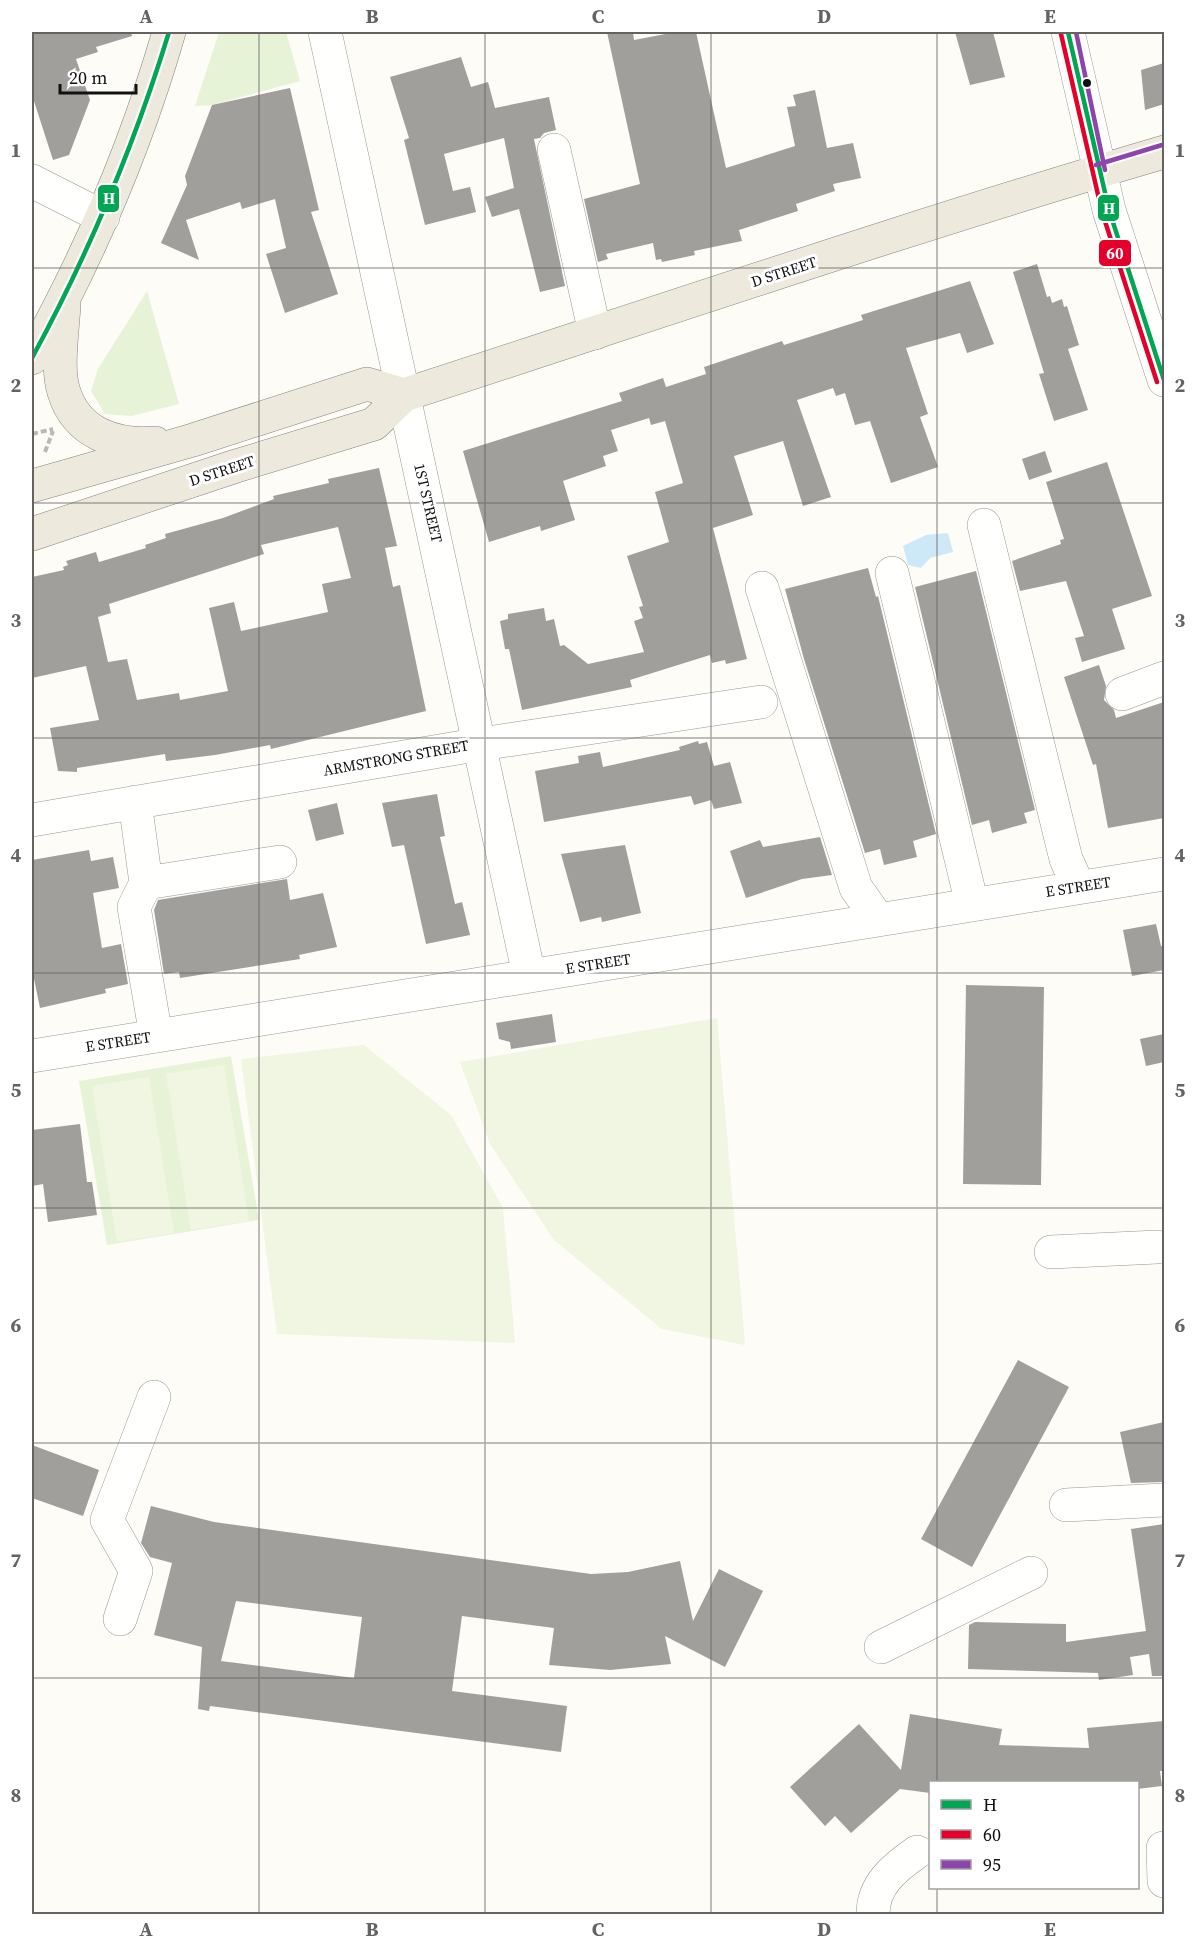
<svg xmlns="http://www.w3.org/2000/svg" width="1196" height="1946" font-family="'Source Serif 4',serif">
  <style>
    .green { fill: #e7f3d7 }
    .pitch { fill: #f0f6e1 }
    .water { fill: #cde8f7 }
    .building { fill: #a19f9c; fill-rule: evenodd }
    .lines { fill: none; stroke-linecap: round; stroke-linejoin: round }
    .minor-casing { stroke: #979795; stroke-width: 34 }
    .major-casing { stroke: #858482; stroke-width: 34 }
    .path { stroke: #b9b9b8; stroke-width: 4; stroke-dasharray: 6 3; stroke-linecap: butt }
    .minor { stroke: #fffffe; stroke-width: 33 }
    .major { stroke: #ede9dc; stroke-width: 33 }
    .bus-1-casing { stroke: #fff; stroke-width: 9 }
    .bus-2-casing { stroke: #fff; stroke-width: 9 }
    .bus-3-casing { stroke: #fff; stroke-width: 9 }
    .bus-1 { stroke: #00a651; stroke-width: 4.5 }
    .bus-2 { stroke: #e4002b; stroke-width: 4.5 }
    .bus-3 { stroke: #8e44ad; stroke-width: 4.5 }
    .grid { fill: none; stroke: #646362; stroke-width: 1.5; stroke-opacity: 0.55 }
    .bus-dot { fill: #111; stroke: #fff; stroke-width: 2 }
    .labels { text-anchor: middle; stroke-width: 6; stroke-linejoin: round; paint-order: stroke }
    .street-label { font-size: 15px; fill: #111; stroke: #fff }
    .line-badge { stroke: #fff; stroke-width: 2 }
    .badge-label { font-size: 16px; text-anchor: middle; font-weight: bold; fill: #fff }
    .neatline { fill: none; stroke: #646362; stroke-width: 2 }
    .grid-label { font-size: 20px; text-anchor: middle; font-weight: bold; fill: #646362 }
  </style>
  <rect width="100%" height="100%" fill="#fdfcf7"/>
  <path class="green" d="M219,32h67l14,49 -88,24 -17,1z
    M147,291l32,113 -48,12 -26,-2 -14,-23 7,-22z
    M231,1056l28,164 -152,25 -28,-164z"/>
  <path class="pitch" d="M717,1018l28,327 -83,-16 -108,-89 -64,-96 -30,-82z
    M364,1045l87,70 52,93 12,135 -238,-9 -36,-275z
    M224,1065l25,156 -58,9 -25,-156z
    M149,1077l25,156 -57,9 -25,-156z"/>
  <path class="water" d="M948,533l5,19 -23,6 -9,10 -13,-3 -5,-19 23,-11z"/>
  <path class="building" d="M32,32h99l1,4 -36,11 2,5 -22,7 14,41 -21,55 -16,5 -21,-65z
    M607,32h26l1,8 42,-8h20l30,136 69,-22 -8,-39 9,-1 -3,-11 22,-5 12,58 26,-5 8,35 -28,6 2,7 -39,13 2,7 -59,19 3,11 -48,10 1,4 -33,7 -1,-3 -5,1 -3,-17 -47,11 2,5 -10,3 -14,-63 56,-15z
    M955,32h38l12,45 -35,8z
    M461,57l10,30 17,-5 7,26 54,-11 7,33 -12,3 -4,5 -6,1 31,147 -25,6 -21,-83 -27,8 -7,-20 29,-9 -10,-50 -60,16 9,37 17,-4 6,25 -51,13 -21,-85 5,-2 -19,-61z
    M1164,63v41l-19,6 -4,-40z
    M290,88l29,122 -8,2 27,82 -53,19 -19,-59 20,-6 -11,-49 -33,10 -2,-7 -54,18 13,40 -38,-17 26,-58 -2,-9 27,-71z
    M1037,264l10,33 3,-1 2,7 10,-4 2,8 3,-1 12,39 -11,4 20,61 -34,11 -15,-47 5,-1 -31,-101z
    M970,281l24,63 -27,9 -7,-20 -54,15 22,66 -8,3 18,50 -47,16 -21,-62 -15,4 -10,-32 -9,3 -3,-8 -36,12 34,97 -28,9 -20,-65 -49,15 19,59 -40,13 34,131 -21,5 -1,-4 -13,3 -2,-8 -80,25 2,7 -110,23 -13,-61h-4l-5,-28 8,-2v-5l36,-6 2,13 8,-2 6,27 4,-1 24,19 56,-12 -10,-31 9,-3 -4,-11 4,-1 -16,-50 42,-14 -14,-50 28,-9 -18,-62 -14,4 -2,-7 -38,12 7,21 -15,5 3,10 -43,15 12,39 -34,11 -1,-5 -51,16 -26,-91 159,-50 -3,-8 44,-15 3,9 40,-13 -2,-7 78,-26 2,4 79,-25 -2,-5z
    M1045,451l7,21 -23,8 -7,-21z
    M1107,462l45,134 -40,13 13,40 -43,13 -7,-24 9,-2 -18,-55 -46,10 -8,-30 49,-17 -1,-4 4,-1 -18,-57z
    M379,468l18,78 -12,2 8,39 7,-2 26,126 -155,38 -1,-4 -55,10 -49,6 -1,-7 -88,14v4l-19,-1 -8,-43 49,-8 -13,-54 -54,12v-101l32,-7 -1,-3 5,-2 -2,-4 30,-9 3,10 47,-14 -1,-3 21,-7 -1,-4 58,-16 51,-19 -1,-3 56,-13 -1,-4zM338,527l13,51 -29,6 6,28 -87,19 -7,-29 -25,6 19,83 -48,9 -1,-7 -42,7 -10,-41 -19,3 -10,-45 13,-4 -2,-9 155,-50 -3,-9z
    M868,568l8,29 2,-1 58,238 -23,7 4,16 -33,8 -4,-16 -15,4 -61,-194 -19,-70z
    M976,571l59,239 -11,3 3,10 -35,10 -3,-13 -17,5 -57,-238z
    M1099,665l7,21 -2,14 10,10 2,8 48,-16v116l-56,10 -12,-64 -3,1 -29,-88z
    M698,741l1,3 8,-2 7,24 16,-4 12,41 -28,6 -3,-9 -17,5 -3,-9 -147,26 -9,-51 44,-8 -1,-7 22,-4 3,15 77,-17 -1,-3z
    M437,794l8,42 -5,1 15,67 7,-2 8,33 -44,9 -22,-99 -12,2 -10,-44z
    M337,803l7,31 -28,7 -8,-31z
    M820,837l12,38 -30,4 -56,19 -16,-47 30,-11 3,7z
    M625,845l16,68 -39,9 -1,-5 -21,5 -19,-68z
    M89,850l2,11 22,-4 6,31 -26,5 9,55 19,-4 7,40 -23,5 1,4 -66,15 -8,-39v-109z
    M287,879l3,21 33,-7 14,54 -38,8 1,4 -120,19 -1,-6 -15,2 -10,-64 4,-10z
    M1156,924l5,22h3v24l-32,6 -9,-46z
    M966,985l78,2 -3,198 -78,-1z
    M552,1014l4,28 -45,7 -1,-7 -11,-3 -3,-16z
    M1164,1034v28l-18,4 -6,-27z
    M80,1124l7,58h5l5,33 -49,7 -5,-38 -11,2v-56z
    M1018,1360l51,27 -97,180 -51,-28z
    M1164,1422v60l-33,1 -11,-51z
    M32,1445l67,25 -16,46 -51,-18z
    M151,1506l63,16 377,52 37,-2 52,-11 13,60 26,-52 44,22 -38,76 -60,-31 6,28 -61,6 -61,-5 5,-37 -92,-12 -10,75 115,15 -6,46 -351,-46 -1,5 -11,-2 4,-62 -48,-12 18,-72 -22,-6 -9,-14zM236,1601l126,16 -8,61 -133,-17z
    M1164,1524v152h-12l-3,-22 -19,3 3,18 -34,5 -1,-7 -130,-4 1,-44 6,-3 91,2v18l80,-11 -15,-102z
    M910,1714l92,15 -3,16 56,2 34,1 -2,-20 77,-7v50h-4l2,15 -25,3v-7h-207v11l-30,-4 -49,44 -16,-17 -10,10 -35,-39 69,-63 42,46z"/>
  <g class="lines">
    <defs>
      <path id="minor" d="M325,32l204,943
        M1068,32l41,178 55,170
        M554,150l41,183
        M32,181l71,36
        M984,525l82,334 12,27
        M892,573l80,331
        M762,588l94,300 22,31
        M1122,694l42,-16
        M135,802l11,81 -12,24 22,129
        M32,820l449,-76 280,-42
        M146,883l134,-21
        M32,1056l1132,-182
        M1051,1252l106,-5
        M1066,1505l98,-5
        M120,1619l16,-48 -29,-51 47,-123
        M881,1647l150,-74
        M1163,1848l1,33
        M873,1914c0,-29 21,-46 44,-62"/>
      <path id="major" d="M64,304c-1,25 -8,65 0,88 13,42 52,54 91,51
        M32,358c58,-104 104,-212 137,-326
        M32,486l161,-46 174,-56 37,11
        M32,534l204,-68 138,-42 30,-29c253,-82 505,-168 760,-243"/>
    </defs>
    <use href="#minor" class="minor-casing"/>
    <use href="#major" class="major-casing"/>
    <path class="path" d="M32,434l21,-5
      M45,452l8,-21"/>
    <use href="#minor" class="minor"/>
    <use href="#major" class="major"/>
    <defs>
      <path id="bus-1" d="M1068,32l41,178 55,170
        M32,358c57,-105 102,-212 137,-326"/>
      <path id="bus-2" d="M1061,34l41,178 55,170"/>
      <path id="bus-3" d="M1076,32l29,138
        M1096,165l66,-20"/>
    </defs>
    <use href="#bus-1" class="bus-1-casing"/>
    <use href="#bus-2" class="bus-2-casing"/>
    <use href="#bus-3" class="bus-3-casing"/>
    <use href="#bus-1" class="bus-1"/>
    <use href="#bus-2" class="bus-2"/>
    <use href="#bus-3" class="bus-3"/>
  </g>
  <path class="grid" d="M259,32v1882M485,32v1882M711,32v1882M937,32v1750M32,268h1132M32,503h1132M32,738h1132M32,973h1132M32,1208h1132M32,1443h1132M32,1678h1132M937,1888v26"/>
  <circle class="bus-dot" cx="1087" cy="83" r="5"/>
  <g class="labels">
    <g class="street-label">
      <text transform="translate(784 272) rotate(-18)" y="5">D STREET</text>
      <text transform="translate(222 471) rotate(-18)" y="5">D STREET</text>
      <text transform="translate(428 503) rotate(77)" y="5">1ST STREET</text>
      <text transform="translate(396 758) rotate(-10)" y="5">ARMSTRONG STREET</text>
      <text transform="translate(1078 887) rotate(-9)" y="5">E STREET</text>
      <text transform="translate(598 964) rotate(-9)" y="5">E STREET</text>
      <text transform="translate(118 1042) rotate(-9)" y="5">E STREET</text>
    </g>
  </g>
  <g class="line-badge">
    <rect x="97" y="184" width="23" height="29" rx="6" fill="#00a651"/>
    <rect x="1097" y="194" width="23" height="28" rx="6" fill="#00a651"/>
    <rect x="1098" y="239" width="34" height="28" rx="6" fill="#e4002b"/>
  </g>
  <g class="badge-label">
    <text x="109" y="204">H</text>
    <text x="1109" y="214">H</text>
    <text x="1115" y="259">60</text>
  </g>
  <rect width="1196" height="1946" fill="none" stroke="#ffffff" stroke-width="66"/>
  <rect x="929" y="1781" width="210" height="108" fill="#ffffff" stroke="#a0a0a0" stroke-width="1.5"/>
  <rect x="941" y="1800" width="30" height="9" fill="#00a651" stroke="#a0a0a0" stroke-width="1.5"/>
  <text x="983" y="1811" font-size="18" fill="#111111">H</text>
  <rect x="941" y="1830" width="30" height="9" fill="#e4002b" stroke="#a0a0a0" stroke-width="1.5"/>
  <text x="983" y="1841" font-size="18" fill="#111111">60</text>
  <rect x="941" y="1860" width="30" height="9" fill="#8e44ad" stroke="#a0a0a0" stroke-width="1.5"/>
  <text x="983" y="1871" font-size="18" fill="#111111">95</text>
  <path d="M60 84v9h76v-9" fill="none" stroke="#111111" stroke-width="3"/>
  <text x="69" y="84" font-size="18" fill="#111111" stroke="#ffffff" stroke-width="4.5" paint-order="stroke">20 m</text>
  <rect x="33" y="33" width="1130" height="1880" class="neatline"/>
  <g class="grid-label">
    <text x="146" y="23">A</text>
    <text x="372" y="23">B</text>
    <text x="598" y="23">C</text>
    <text x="824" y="23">D</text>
    <text x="1050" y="23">E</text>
    <text x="16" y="157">1</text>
    <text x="1180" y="157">1</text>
    <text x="16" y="392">2</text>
    <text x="1180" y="392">2</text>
    <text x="16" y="627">3</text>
    <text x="1180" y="627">3</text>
    <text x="16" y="862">4</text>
    <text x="1180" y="862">4</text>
    <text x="16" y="1097">5</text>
    <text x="1180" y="1097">5</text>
    <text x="16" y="1332">6</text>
    <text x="1180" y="1332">6</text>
    <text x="16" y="1567">7</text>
    <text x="1180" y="1567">7</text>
    <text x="16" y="1802">8</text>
    <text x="1180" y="1802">8</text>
    <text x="146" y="1936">A</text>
    <text x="372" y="1936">B</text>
    <text x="598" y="1936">C</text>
    <text x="824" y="1936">D</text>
    <text x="1050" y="1936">E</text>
  </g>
</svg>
